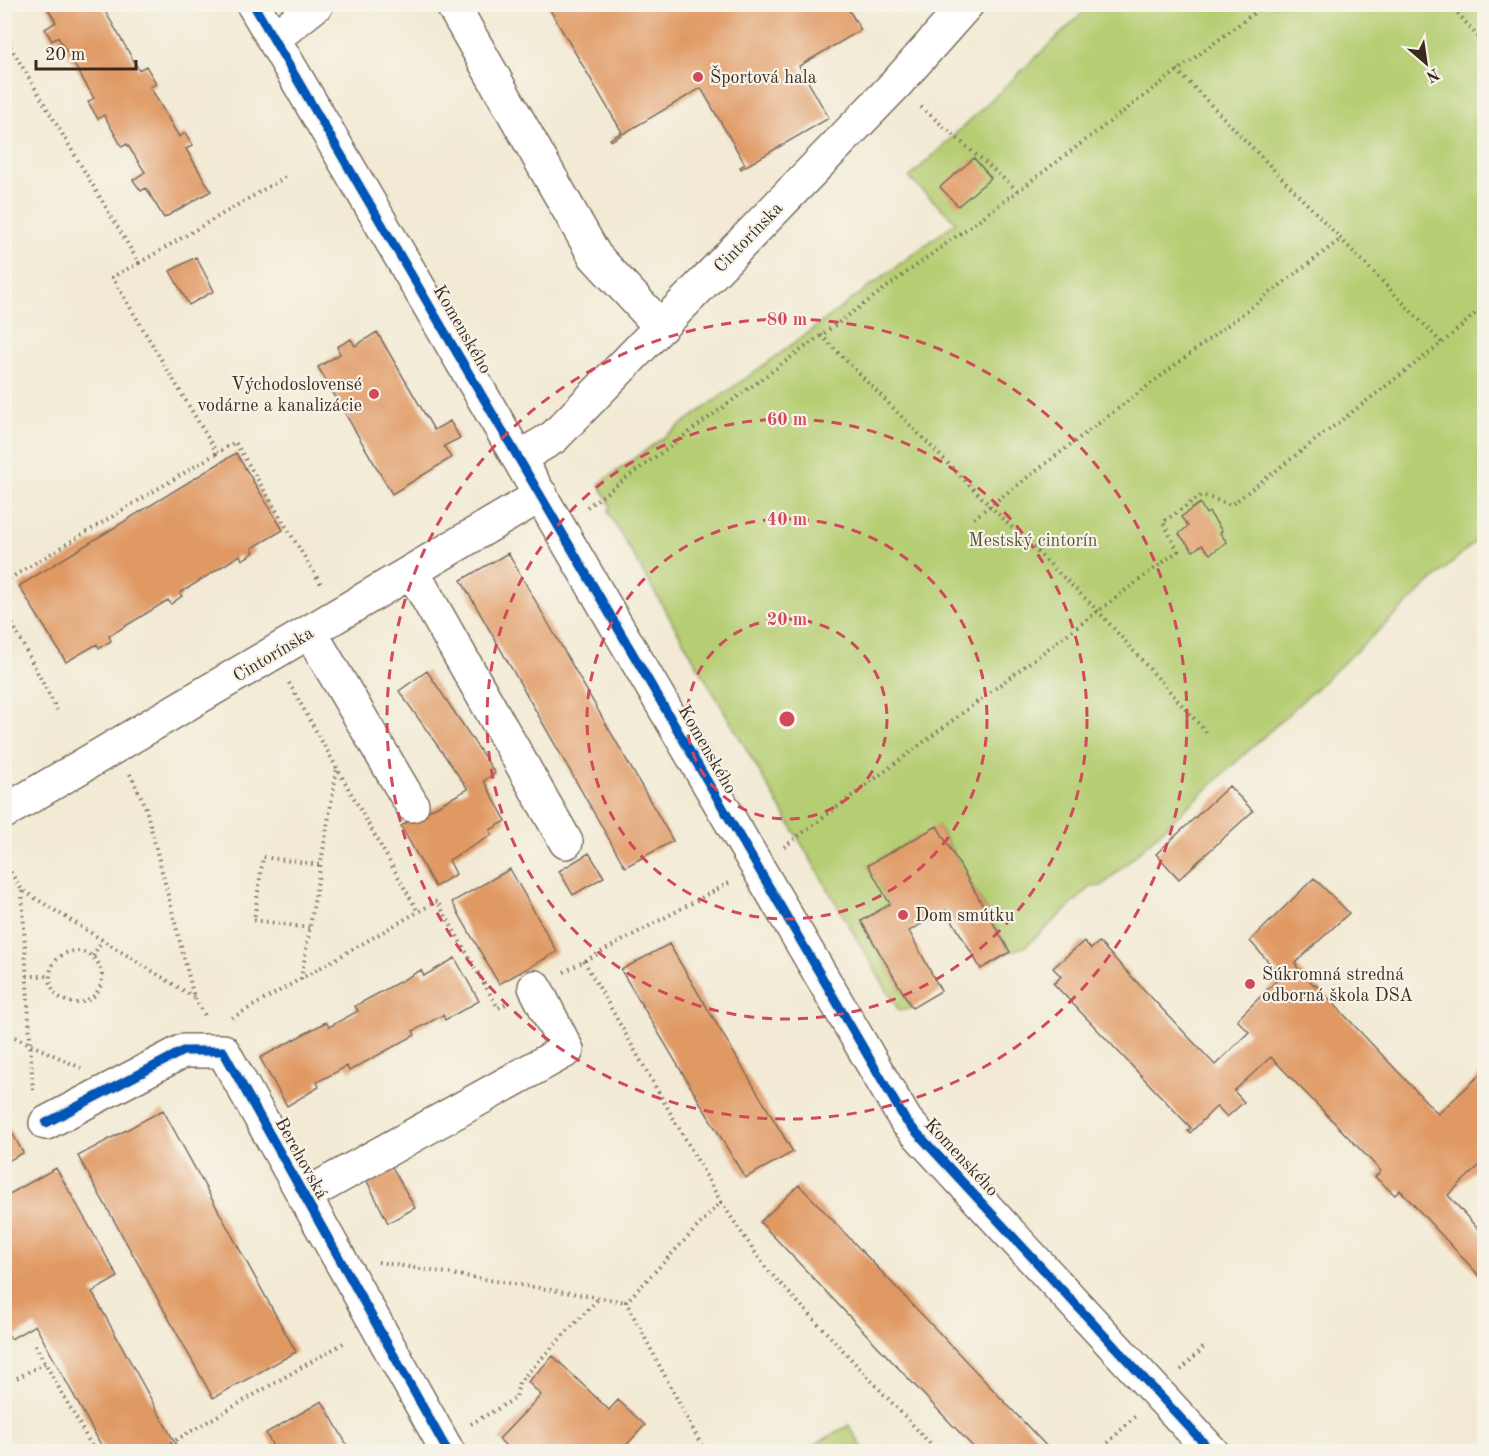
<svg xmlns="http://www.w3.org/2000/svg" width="1489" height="1456" font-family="'Old Standard TT',serif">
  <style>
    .green { fill: #b6ce73; stroke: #787c48; stroke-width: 1.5 }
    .building { fill: #e09964 }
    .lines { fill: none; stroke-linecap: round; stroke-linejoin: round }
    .minor-casing { stroke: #7b6d5e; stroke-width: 36 }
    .path { stroke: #7b6d5e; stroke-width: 4; stroke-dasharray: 1.5 4.5; stroke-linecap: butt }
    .minor { stroke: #fff; stroke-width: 33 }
    .cycleway-casing { stroke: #f7f3e8; stroke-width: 13 }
    .cycleway { stroke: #0057b8; stroke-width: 9 }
    .ring { fill: none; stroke: #d1495b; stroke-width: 3; stroke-dasharray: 10 8 }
    .poi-dot { fill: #d1495b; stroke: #f7f3e8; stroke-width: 2 }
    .labels { text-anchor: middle; stroke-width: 4.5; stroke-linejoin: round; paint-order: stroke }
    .poi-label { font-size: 18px; fill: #3b2a1e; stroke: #f7f3e8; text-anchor: start }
    .street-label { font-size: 18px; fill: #3b2a1e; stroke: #f7f3e8 }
    .park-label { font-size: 18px; fill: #5a5333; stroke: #f7f3e8 }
    .centre { fill: #d1495b; stroke: #f7f3e8; stroke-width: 3 }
    .ring-label { font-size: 18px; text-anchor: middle; font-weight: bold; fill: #d1495b; stroke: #f7f3e8; stroke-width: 4.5; stroke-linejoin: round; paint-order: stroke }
  </style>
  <rect width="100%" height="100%" fill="#f7f3e8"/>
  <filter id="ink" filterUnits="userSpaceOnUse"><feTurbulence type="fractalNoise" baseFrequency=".0167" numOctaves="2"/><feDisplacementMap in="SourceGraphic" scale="12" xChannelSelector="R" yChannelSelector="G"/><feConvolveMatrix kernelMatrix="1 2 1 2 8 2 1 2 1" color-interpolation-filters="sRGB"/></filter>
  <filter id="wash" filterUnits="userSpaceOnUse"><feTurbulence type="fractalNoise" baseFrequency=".008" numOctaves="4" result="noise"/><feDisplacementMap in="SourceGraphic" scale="24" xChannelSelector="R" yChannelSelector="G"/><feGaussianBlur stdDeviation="1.35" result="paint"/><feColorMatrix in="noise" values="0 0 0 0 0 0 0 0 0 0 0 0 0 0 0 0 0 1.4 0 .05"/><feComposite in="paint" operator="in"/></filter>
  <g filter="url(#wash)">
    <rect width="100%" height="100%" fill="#f2ead4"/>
    <path class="green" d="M1091,5h393v528l-382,353 -11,1 -65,59 -16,6 -72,-126 -70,39 22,39 -29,17 51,87 -13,3 -291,-499 3,-6 -12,-22 176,-127 181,-135 -47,-44z
      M849,1425l15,26h-60z"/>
    <g id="blocks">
      <path class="building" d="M45,4h56l38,66 7,-4 6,10 4,8 -6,3 29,50 6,-4 8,12 -7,4 25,42 -47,27 -18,-30 -5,3 -8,-11 12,-8 -18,-28 -5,3 -18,-32 -6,4 -10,-17 6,-4 -36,-61 -6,4 -7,-12 11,-7z
        M547,5h299l15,25 -62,36 30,52 -88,51 -1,-2 5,-3 -44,-76 -90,53 -1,-2 12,-7z
        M974,158l17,20 -33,28 -18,-19z
        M196,257l18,34 -25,14 -19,-34z
        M377,332l57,98 16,-9 10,17 -16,8 7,12 -59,36 -74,-127 22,-13 -3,-7 14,-8 4,7z
        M236,453l47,77 -31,18 2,4 -5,4 -7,4 -2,-5 -60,38 2,3 -11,8 -3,-4 -59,36 2,5 -12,7 -2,-4 -31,18 -47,-76z
        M1200,503l6,11 3,-2 13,19 -2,2 7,9 -17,12 -8,-9 -9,6 -14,-17 9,-8 -7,-9z
        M508,553l165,288 -48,26 -164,-287z
        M427,671l68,102 -11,8 22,40 -16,9 2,5 -43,25 7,14 -21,13 -34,-61 67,-37 -69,-98z
        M1229,786l24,25 -74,68 -23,-25z
        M937,826l73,126 -29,17 -35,-59 -37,21 32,60 -29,17 -51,-87 29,-17 -22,-39z
        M589,853l15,24 -31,18 -14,-24z
        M510,869l47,83 -58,32 -47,-82z
        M1314,878l35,35 -54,50 2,2 -1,1 18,19 1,-1 123,130 46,-43v97l-3,-4 -33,31 36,41v45l-84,-91 -5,5 -20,-18 6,-6 -110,-114 -37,34 10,11 -17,15 -10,-11 -27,27 -2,-2 3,-3 -138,-145 3,-1 5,-6 -8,-8 31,-27 7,8 8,-7 116,123 34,-33 -12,-12 44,-44 -31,-35z
        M669,944l124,208 -48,26 -124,-208z
        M455,958l24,43 -34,19 -2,-5 -30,16 2,4 -66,36 -2,-5 -30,16 2,5 -32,19 -27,-48 66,-36 3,5 29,-16 -3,-5 66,-36 3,6z
        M163,1110l133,242 -83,46 -135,-242z
        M8,1125l15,28 -19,10v-36z
        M391,1165l24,43 -27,15 -22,-44z
        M56,1168l62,109 -26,15 88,160h-75l-70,-127 -24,14 -7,-11v-57l3,-1 -3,-4v-69z
        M799,1185l24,25 229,242h-74l-218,-230z
        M553,1356l56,54 9,-10 27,25 -25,27h-108l-13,-13 42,-44 -13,-13z
        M322,1401l29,51h-75l-10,-19z"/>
    </g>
  </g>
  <g filter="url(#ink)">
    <use href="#blocks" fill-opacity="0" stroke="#7b6d5e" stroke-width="1.5"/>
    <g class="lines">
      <defs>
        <path id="minor" d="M253,4l653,1117 306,331
          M452,4l143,252 66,71
          M273,39l44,-35
          M519,458l35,-21 342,-353 71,-80
          M412,571l154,271
          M310,632l102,173
          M4,812l537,-317
          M46,1123l137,-72h40l225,401
          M304,1196l263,-146 -32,-63"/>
      </defs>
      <use href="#minor" class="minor-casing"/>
      <path class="path" d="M1450,4l34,40
        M4,36l135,227 148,-87
        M1177,70l265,273
        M921,107l97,84
        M139,263l-27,14 105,176 18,-11 87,144
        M821,335l169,171 108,105 108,121
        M587,507l431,-316 248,-187
        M974,518l367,-279
        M4,582l213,-129
        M4,608l53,102
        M289,683l129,229
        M130,774l15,31 49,192 12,20
        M784,847l394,-296 -15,-29 39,-27 29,10 211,-162 42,-37
        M4,862l18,28 172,107
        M22,891l11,202
        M309,928l-55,-8 9,-63 57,8
        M50 977a26 26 0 1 1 52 0a26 26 0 1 1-52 0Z
        M93,956l9,-16
        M584,961l137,241 -95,100 79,150
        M564,972l165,-89
        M27,976h23
        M301,979l36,-210
        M232,1018l205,-117 61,107 10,-5
        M4,1032l77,36
        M721,1202l44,65 173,185
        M378,1262l248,40
        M35,1345l60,107
        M1181,1370l23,-23
        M17,1378l28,-15
        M471,1424l45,-26 3,-16 80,-84
        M1108,1443l27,-27
        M155,1452l192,-111"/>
      <use href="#minor" class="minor"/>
      <defs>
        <path id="cycleway" d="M253,4l653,1117 306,331
          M46,1123l137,-72h40l225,401"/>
      </defs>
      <use href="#cycleway" class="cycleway-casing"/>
      <use href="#cycleway" class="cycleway"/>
    </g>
  </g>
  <g class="ring">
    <circle cx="787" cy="719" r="100"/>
    <circle cx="787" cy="719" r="200"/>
    <circle cx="787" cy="719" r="300"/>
    <circle cx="787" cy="719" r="400"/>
  </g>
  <g class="poi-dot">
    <circle cx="698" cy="77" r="6"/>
    <circle cx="374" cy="394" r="6"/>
    <circle cx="903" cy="915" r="6"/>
    <circle cx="1250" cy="984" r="6"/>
  </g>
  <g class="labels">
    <g class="poi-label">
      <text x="710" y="83">Športová hala</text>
      <text x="362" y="390" text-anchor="end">Východoslovensé<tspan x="362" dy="21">vodárne a kanalizácie</tspan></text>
      <text x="915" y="921">Dom smútku</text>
      <text x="1262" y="980">Súkromná stredná<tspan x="1262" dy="21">odborná škola DSA</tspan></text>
    </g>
    <g class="street-label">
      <text transform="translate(748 237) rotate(-46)" y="6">Cintorínska</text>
      <text transform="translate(463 329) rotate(60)" y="6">Komenského</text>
      <text transform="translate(273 654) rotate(-31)" y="6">Cintorínska</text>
      <text transform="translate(708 749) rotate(60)" y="6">Komenského</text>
      <text transform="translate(962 1157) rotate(47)" y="6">Komenského</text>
      <text transform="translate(302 1158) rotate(61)" y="6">Berehovská</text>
    </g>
    <g class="park-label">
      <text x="1033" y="546">Mestský cintorín</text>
    </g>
  </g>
  <circle cx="787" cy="719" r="9" class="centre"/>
  <g class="ring-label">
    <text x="787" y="325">80 m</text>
    <text x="787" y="425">60 m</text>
    <text x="787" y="525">40 m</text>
    <text x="787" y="625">20 m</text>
  </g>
  <rect width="1489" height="1456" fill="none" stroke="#f7f3e8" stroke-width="24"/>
  <g transform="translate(1426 63) rotate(151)" stroke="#f7f3e8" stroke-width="4.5" paint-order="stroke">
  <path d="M0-4.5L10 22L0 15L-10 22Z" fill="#3b2a1e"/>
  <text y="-9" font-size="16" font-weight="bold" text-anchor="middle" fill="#3b2a1e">N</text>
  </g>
  <path d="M36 60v9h100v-9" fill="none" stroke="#3b2a1e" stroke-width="3"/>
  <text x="45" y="60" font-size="18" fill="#3b2a1e" stroke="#f7f3e8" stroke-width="4.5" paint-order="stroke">20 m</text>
</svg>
